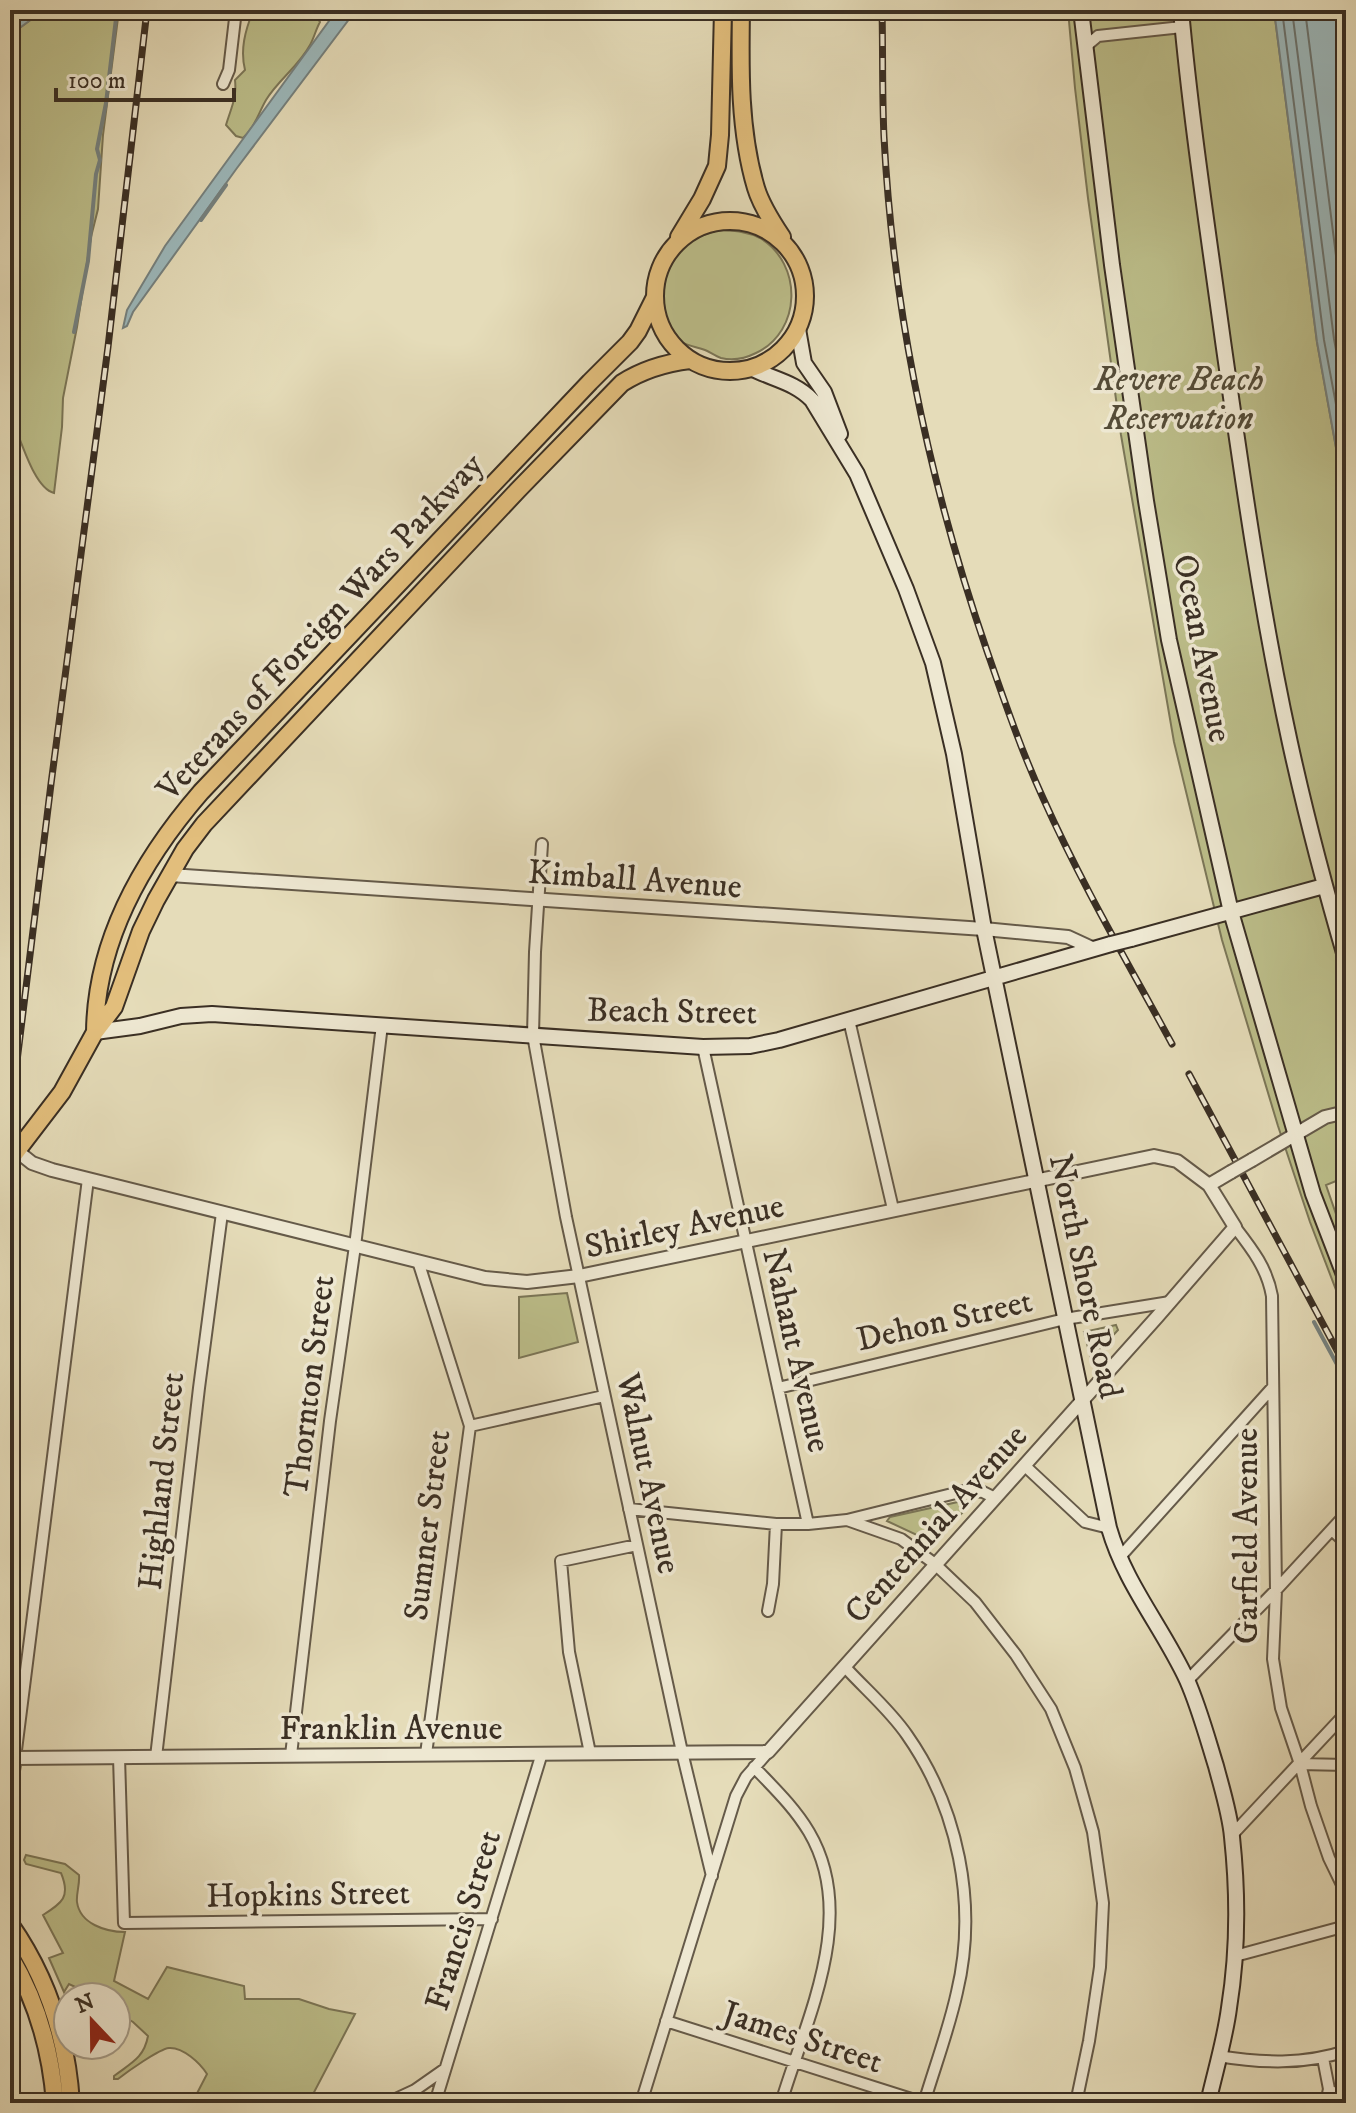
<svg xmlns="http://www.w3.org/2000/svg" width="1356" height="2113" font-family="'IM FELL DW Pica',serif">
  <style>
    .green { fill: #bcbe8a; stroke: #7b7657; stroke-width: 2 }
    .water { fill: #9cb8bb; stroke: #75817f; stroke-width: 2 }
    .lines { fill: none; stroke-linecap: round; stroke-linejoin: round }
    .shore { stroke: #6b7470; stroke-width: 2 }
    .stream { stroke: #75817f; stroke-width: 4 }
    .minor-casing { stroke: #655a49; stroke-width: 14 }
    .tertiary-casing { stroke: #655a49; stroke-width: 16 }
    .secondary-casing { stroke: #3a2f24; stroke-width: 18 }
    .trunk-casing { stroke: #3a2f24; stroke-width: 20 }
    .minor { stroke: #eee8d2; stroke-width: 10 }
    .tertiary { stroke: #eee8d2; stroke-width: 12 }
    .secondary { stroke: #eee8d2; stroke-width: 14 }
    .trunk { stroke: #e2be7c; stroke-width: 16 }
    .rail-casing { stroke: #3a2f24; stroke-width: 7 }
    .rail { stroke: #eee8d2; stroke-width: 4; stroke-dasharray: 12; stroke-linecap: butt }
    .tertiary-bridge-casing { stroke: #655a49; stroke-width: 16; stroke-linecap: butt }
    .secondary-bridge-casing { stroke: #3a2f24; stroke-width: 18; stroke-linecap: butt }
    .tertiary-bridge { stroke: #eee8d2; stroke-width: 12 }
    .secondary-bridge { stroke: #eee8d2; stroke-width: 14 }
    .labels { text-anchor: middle; stroke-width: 7; stroke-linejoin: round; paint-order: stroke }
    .park-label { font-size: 34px; font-style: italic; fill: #544c38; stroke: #eee8d2 }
    .street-label { font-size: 34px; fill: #3a2f24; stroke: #eee8d2 }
  </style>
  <rect width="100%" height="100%" fill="#e5dcb9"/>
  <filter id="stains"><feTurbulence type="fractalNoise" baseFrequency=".0025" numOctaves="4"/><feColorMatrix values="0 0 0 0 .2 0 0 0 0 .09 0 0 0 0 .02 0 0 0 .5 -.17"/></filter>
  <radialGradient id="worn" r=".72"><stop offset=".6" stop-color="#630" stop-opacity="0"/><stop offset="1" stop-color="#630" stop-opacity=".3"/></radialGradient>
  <path class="green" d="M44,10h75l-16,125 -5,74 -7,28 -14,90 -14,71 -1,29 -8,66c-21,-5 -34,-58 -44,-78v-380z
    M260,10h19l10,5h26l5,7c-4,7 -6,16 -10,23 -11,21 -32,35 -44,55 -8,14 -11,27 -23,38l-7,-2 -10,-11c5,-17 11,-27 9,-45l10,-10c-5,-20 0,-39 8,-59z
    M1068,10h206l43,332 29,161v674l-20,8 20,58v73l-36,-94 -32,-96 -56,-186 -48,-198 -53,-307 -33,-237 -13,-110z
    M719,230c14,1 28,1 41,8 43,26 42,93 -4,115 -10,5 -23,8 -35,5 -6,-2 -11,-6 -16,-8 -8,-3 -17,-4 -23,-8 -29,-18 -22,-72 -1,-93 11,-11 24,-15 38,-19z
    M567,1293l11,49 -59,16v-61z
    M1116,1325l2,5 -27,29 -7,-27z
    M976,1498l-42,45 -47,-22 3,-4z
    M26,1855l39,9 14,11c1,9 -3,19 -2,27 3,22 29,30 48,30l-11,49 34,18 19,-32 77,19 1,13h54l30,10 26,5 -44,84 11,5h-130l15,-29c-7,-11 -24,-27 -38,-26 -10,1 -42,24 -51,31h-4v-3c17,-13 30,-18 34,-40l-15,-14 -17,-10v-15h-19l-28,-13 -5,8 -15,-34 14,-5 -20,-38c19,-12 28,-18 18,-42l-35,-9 -2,-4z"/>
  <path class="water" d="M10,10h34l-34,25z
    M337,10h19l-119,158 -104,144 -6,14 -4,2 4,-18 38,-64z
    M1274,10h72v493l-29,-161z"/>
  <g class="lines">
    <path class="shore" d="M1282,10l42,330 22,118
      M1292,10l42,329 12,64
      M1305,10l41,325"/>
    <path class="stream" d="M201,220l25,-35
      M74,332l14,-71 8,-87 4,-14 -3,-11 9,-46 11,-93
      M1314,1322l32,59"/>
    <defs>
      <path id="minor" d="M1085,47l13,-11 84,-9
        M223,84l6,-14 7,-60
        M542,844l-7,108 -2,83 33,182 116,535 30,124
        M849,1020l44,189
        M703,1047l105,477
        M1235,1227c17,22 32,41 37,69l4,294 -3,69 8,49 19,56 11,42 18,52 17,35
        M418,1261l52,165 -44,328
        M778,1388l287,-69 105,-17
        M470,1426l134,-30
        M1024,1465l61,57 24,6
        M629,1509l147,15h32l39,-4 54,19 34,25 40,38 41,53 35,54 24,59 18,64 10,71 -3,64 -11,74 -13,62
        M847,1520l121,-30 15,2 12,6
        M1332,1530l14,13
        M1119,1558l154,-171
        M768,1611l5,-27 3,-60
        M845,1667c20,22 45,43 62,68 51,73 71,169 50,257 -8,37 -22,74 -33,111
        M1187,1681l89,-91 70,-76
        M590,1753l-21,-101 -8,-91 76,-16
        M291,1755l39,-334 25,-175 27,-221
        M119,1757l5,166 368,-4
        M156,1757l43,-369 23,-175
        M15,1758l73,-579
        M1300,1764l46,1
        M754,1767c20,21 40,40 55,65 50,85 -3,187 -28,271
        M1232,1835l114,-122
        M1235,1956l111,-30
        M666,2021l258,82
        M1218,2056c43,7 86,9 128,-5
        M1323,2058l6,31 -3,14
        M1329,2089l17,14
        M346,2102l3,1
        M387,2103l28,-13 30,-21
        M435,2103l107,-350
        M641,2103l95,-307 10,-19 22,-25"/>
      <path id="tertiary" d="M170,875l814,54 84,8 26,12
        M1252,1160l73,-43 21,-5
        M1209,1185l22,-13
        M10,1789l5,-31 753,-6 389,-435 78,-90 -26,-42 -32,-24 -23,-5 -575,120 -52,6 -42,-4 -433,-108 -20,-7 -15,-12"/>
      <path id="secondary" d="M1081,10l31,255 34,236 23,139 62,272 82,282 33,86
        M1181,10c10,111 27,221 42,331 19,134 38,269 67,402 16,73 35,145 56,217
        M798,329l6,34 20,29 16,42
        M751,368c21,11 44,14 61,32l45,74 49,115 27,74 21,91 30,175 125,599c16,56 54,100 78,152 12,27 20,57 29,86 6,23 14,48 16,71 6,56 6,115 -3,171 -4,31 -14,64 -21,95
        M1131,939l193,-53
        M95,1032l45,-6 41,-10 31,-2 491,33 47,-1 29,-6 332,-96"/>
      <path id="trunk" d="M741,10c-1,59 -2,121 15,178 5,17 16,34 26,49
        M655 296a75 75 0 1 1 150 0a75 75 0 1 1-150 0Z
        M679,237l23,-38 15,-33 3,-31 3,-125
        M95,1032c1,-91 48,-173 106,-240l389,-410 40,-40 8,-11 16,-32
        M10,1160l52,-68 33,-60 19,-25 27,-76 15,-31 29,-51 19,-25 314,-334 104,-107c22,-14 43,-20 68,-23
        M10,1924c37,53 57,115 61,179
        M10,1956c27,45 41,95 45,147"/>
    </defs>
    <use href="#minor" class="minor-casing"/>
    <use href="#tertiary" class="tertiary-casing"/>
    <use href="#secondary" class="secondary-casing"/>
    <use href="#trunk" class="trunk-casing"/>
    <use href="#minor" class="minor"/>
    <use href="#tertiary" class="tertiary"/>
    <use href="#secondary" class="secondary"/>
    <use href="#trunk" class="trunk"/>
    <defs>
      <path id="rail" d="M882,10c1,42 0,85 2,127 9,175 46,348 103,514 17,49 34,99 56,147 38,85 85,165 129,246
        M1189,1074l157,293
        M10,1118l41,-334 57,-437 39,-337"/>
    </defs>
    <use href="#rail" class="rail-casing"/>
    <use href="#rail" class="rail"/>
    <defs>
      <path id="tertiary-bridge" d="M1231,1172l21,-12"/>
      <path id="secondary-bridge" d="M1111,944l20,-5"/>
    </defs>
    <use href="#tertiary-bridge" class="tertiary-bridge-casing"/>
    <use href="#secondary-bridge" class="secondary-bridge-casing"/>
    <use href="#tertiary-bridge" class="tertiary-bridge"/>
    <use href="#secondary-bridge" class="secondary-bridge"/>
  </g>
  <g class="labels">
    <g class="park-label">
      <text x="1179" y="390">Revere Beach<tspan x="1179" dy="39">Reservation</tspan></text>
    </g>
    <g class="street-label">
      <text transform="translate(319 626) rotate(-47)" y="12">Veterans of Foreign Wars Parkway</text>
      <text transform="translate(1204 648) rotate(79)" y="12">Ocean Avenue</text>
      <text transform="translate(635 878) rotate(4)" y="12">Kimball Avenue</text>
      <text transform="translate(672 1010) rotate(1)" y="12">Beach Street</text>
      <text transform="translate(684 1225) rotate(-12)" y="12">Shirley Avenue</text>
      <text transform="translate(1087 1276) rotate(78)" y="12">North Shore Road</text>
      <text transform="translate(944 1319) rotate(-13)" y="12">Dehon Street</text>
      <text transform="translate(798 1350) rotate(77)" y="12">Nahant Avenue</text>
      <text transform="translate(308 1386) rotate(-83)" y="12">Thornton Street</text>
      <text transform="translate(650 1473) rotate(78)" y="12">Walnut Avenue</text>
      <text transform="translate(160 1481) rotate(-84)" y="12">Highland Street</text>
      <text transform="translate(935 1523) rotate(-48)" y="12">Centennial Avenue</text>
      <text transform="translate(426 1525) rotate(-83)" y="12">Sumner Street</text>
      <text transform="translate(1245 1536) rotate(-90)" y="12">Garfield Avenue</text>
      <text x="391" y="1739">Franklin Avenue</text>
      <text transform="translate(308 1893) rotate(-1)" y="12">Hopkins Street</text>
      <text transform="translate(462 1920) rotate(-73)" y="12">Francis Street</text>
      <text transform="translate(803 2036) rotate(18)" y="12">James Street</text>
    </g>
  </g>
  <rect width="1356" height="2113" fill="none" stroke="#e5dcb9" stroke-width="40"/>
  <rect x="12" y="12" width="1332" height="2089" fill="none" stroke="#3a2f24" stroke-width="4"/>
  <rect x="20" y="20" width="1316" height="2073" fill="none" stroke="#3a2f24" stroke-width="2"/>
  <g transform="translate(92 2021) rotate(338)"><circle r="38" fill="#eee8d2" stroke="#a69e8c" stroke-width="2"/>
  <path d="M0-6L14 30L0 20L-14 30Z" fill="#8f2418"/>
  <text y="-12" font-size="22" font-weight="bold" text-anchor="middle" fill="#3a2f24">N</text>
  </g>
  <path d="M56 88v12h178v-12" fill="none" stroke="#3a2f24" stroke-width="4"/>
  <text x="68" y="88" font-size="24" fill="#3a2f24" stroke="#eee8d2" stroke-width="6" paint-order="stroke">100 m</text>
  <rect width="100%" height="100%" filter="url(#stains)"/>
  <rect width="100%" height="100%" fill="url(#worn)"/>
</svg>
